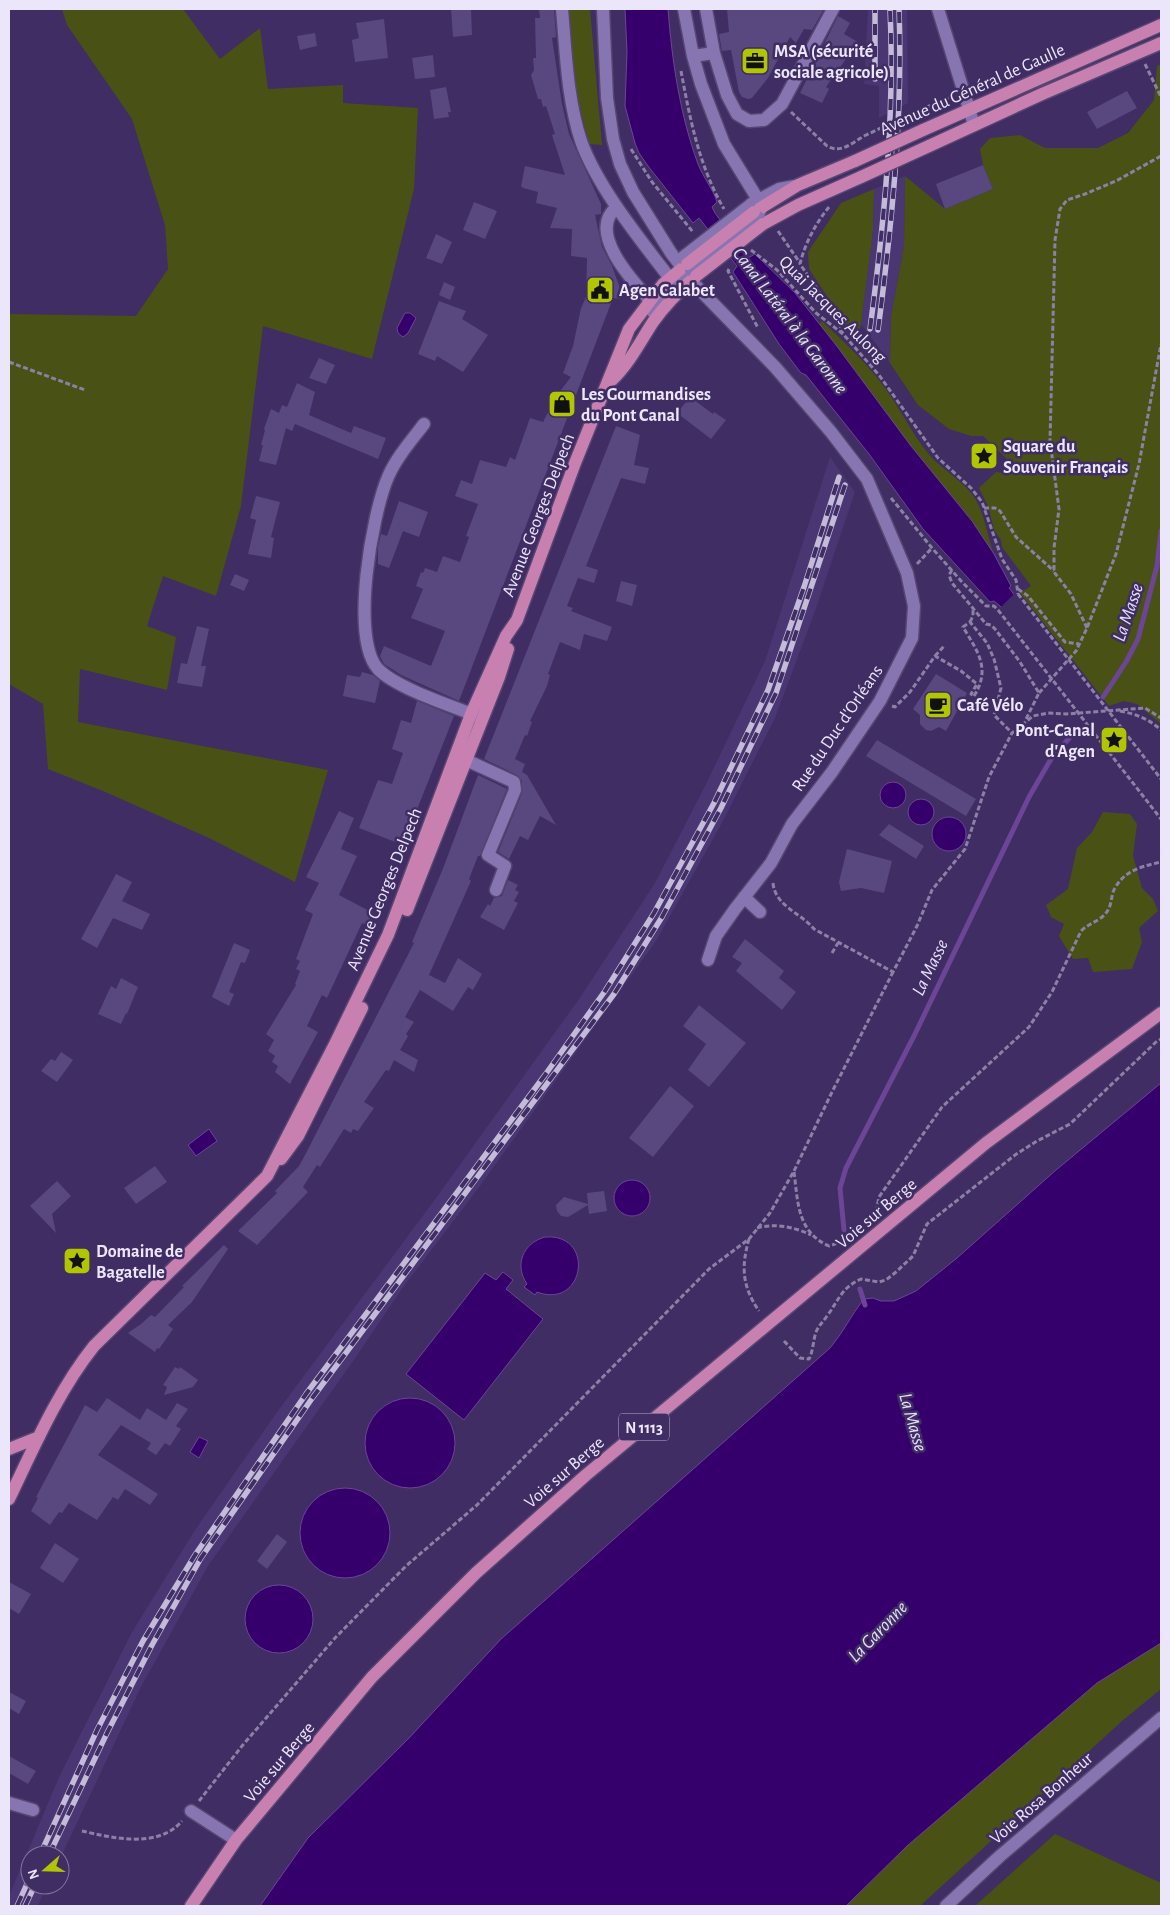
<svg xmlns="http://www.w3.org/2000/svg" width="1170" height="1915" font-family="'Alegreya Sans',sans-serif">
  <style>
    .built { fill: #4a3673 }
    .green { fill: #495214 }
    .water { fill: #36006c; stroke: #6c4597 }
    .pier { fill: #3f2d63 }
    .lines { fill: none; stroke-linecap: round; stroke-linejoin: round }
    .stream { stroke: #6c4597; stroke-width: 5 }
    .building { fill: #59477f }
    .minor-casing { stroke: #564671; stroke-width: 15 }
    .major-casing { stroke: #564671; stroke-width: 15 }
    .path { stroke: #8d80a7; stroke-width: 3; stroke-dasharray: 5 2.5; stroke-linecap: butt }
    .minor { stroke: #8675b1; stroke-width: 12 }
    .major { stroke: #c780b0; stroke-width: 12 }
    .rail-casing { stroke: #c3bbd7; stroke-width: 5.5 }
    .rail { stroke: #3f2d63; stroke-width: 4; stroke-dasharray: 11; stroke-linecap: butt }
    .minor-bridge-casing { stroke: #564671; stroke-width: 15; stroke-linecap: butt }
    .major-bridge-casing { stroke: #564671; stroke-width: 15; stroke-linecap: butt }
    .path-bridge { stroke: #8d80a7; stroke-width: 3; stroke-dasharray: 5 2.5; stroke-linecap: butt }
    .minor-bridge { stroke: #8675b1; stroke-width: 12 }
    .major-bridge { stroke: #c780b0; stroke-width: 12 }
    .labels { text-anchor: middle; stroke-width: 5; stroke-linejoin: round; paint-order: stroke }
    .shield { fill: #3f2d63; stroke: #b7aecd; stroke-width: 1 }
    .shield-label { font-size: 16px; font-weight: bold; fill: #ebe6fa }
    .poi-label { font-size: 18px; font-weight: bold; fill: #ebe6fa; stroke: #3f2d63; text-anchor: start }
    .street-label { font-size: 18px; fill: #ebe6fa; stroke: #3f2d63 }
    .water-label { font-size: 19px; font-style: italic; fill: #e6dffa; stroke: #3f2d63 }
  </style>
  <rect width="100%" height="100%" fill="#3f2d63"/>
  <path class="built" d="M868,9h39l1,94 -29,15v-32l-15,-2z
    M905,176l-1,70 -13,70 -1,47 -29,-39 12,-94 1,-41z
    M830,457l25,35 -41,122 -39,104 -52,103 -67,120 -176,245 -79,104 -45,67 -148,209 -67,121 -81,172v-4h-30v30h17l-9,21h-29v-10l50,-119 73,-145 63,-102 82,-118 156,-210 146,-203 76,-116 51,-99 59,-123z"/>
  <path class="green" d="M62,9h121l37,50 40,-31 8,61 75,-4v18l75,5 -4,81 -42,170 -109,-33 -22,180 -25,90 -53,-20 -16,50 29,11 -9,53 -87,-21 -2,53 250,48 -33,112 -86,-44 -106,-47 -55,-22 -5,-65 -34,-20v-370l127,2 32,-47 -3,-44 -33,-106 -65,-94z
    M569,9h21l12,136 -13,-1 -14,-56z
    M1161,64v660l-24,-20 -13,-3 -15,5 -89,-113 11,-7 -29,-39 -1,-7 -7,-10 -6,-24 -9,-18 17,-16 6,1 8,-11 -27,-26h-12l-22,-7 -31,-24 -28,-42 1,-47 13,-70 1,-70 40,33 48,-20 -10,-24 -3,-16 10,-11 30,-3 25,13h53l30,-15 26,-33 3,-34z
    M874,189l-1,41 -12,94 -2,7h-9l-41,-62 -1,-17 33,-49z
    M822,321c22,21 45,42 63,67 15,20 26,44 42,64 14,18 37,28 49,48 9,15 11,36 18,54l-22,-33 -61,-75 -92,-122z
    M1103,812l27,2 7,10 -4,32 9,32 11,11 5,12 -19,17 3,14 -10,27 -39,3 -5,-14 -15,1 -14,-23 5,-12 -13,-7 -5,-12 22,-16 9,-41 15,-16z
    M1161,1643v46l-39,32 -202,185h-74l61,-60 190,-163z
    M1055,1834l106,49v23l-185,-1z"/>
  <path class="water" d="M625,9h43c4,52 12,106 30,155 5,13 15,25 19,38l-5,5 3,6 33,45 7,-4 40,39 41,52 75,101 61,75 22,33 17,32 -2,2 152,196 -161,-178 -6,-5 -4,1 -67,-73 -54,-75 -63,-79 -5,-2 -22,-29 -46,-72 4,-6 -38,-48 -6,5 -45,-57 -9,-13 -4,-10 -10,-37 2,-54z
    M405,313h5l6,5 -8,15 -5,4 -5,-4 -1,-5z
    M880 795a13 13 0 1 1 26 0a13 13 0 1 1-26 0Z
    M908 812a13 13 0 1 1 26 0a13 13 0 1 1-26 0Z
    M932 834a17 17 0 1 1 34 0a17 17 0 1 1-34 0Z
    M1161,1083v560l-64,40 -190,163 -61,60h-586l48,-68 101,-100 92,-99 329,-291c13,-15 21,-33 34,-49l9,-1 8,3h13l22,-10 41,-33 99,-88z
    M209,1129l8,12 -21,15 -8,-11z
    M614 1198a18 18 0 1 1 36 0a18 18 0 1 1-36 0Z
    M545,1237c51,-4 40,73 -8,55l-2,3 -11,-8 3,-3c-13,-19 -4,-41 18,-47z
    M503,1272l10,8 -7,9 37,30 -79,101 -58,-46 79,-101 11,7z
    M365 1443a45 45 0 1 1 90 0a45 45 0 1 1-90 0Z
    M199,1437l9,4 -9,17 -9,-6z
    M300 1533a45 45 0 1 1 90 0a45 45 0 1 1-90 0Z
    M245 1619a34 34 0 1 1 68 0a34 34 0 1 1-68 0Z"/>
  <path class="pier" d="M1014,594h3l144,186v36l-162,-207z"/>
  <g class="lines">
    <path class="stream" d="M1103,697l23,-35 12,-23 19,-73 4,-35
      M844,1230l-4,-42 6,-20 68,-132 115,-239 22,-38 26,-30
      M860,1289l5,16"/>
  </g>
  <path class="building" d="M451,9h20l1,26 -19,2z
    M539,9h15l2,28 -4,1 10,66 7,30 32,70v10l-6,1 7,32 10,19 8,22v11l-7,-1 -154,403 -58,-26 -17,-11 -4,-8 4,-10 47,20 14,-35 -34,-13 12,-29 -7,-3 5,-14 2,1 2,-5 12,4 6,-16 17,6 9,-25 -3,-1 12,-32 -23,-8 6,-16 11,4 8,-24 26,7 4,-10 5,3 15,-42 13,4 14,-27 14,-18 -8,-4 10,-27 8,-38 5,-11 1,-39 -16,-2 1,-27 -22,-1 7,-20 -21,-5 2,-11 -15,-4 -2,-2 4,-20 40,9 -13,-40 3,-1 -9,-28 -3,1 -2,-8h-3l-7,-24 3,-5 -1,-12h3l-1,-40h5z
    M727,9h97l-12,21 -8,-1 -8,14 -6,-6 -22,41 -16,20 -4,1 -6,-2 -3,-5 -8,-42 -9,1 -3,-17 10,-2z
    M838,16l12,7 -6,11 14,8 -32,45 3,2 -7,14 -22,-10z
    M384,19l4,39 -33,4 -3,-22 7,-2 -3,-15z
    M315,33l2,13 -17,4 -3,-14z
    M433,55l2,22 -20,2 -3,-21z
    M446,87l5,25h-3l1,5 -15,2 -4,-29z
    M1127,91l10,17 -40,21 -10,-17z
    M983,165l10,24 -48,20 -9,-25z
    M474,202l23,9 -12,28 -22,-9z
    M436,234l16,8 -10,22 -16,-6z
    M444,282l11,5 -5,13 -11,-5z
    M439,301l27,10 -4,8 26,16 -25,37 -26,-16 -2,5 -17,-7z
    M319,358l16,7 -9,19 -17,-6z
    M297,383l18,9 -6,23 42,18 3,-7 32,12 -8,21 -83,-35 -3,7 -6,-3 -10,37 -17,-4 4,-16h-2l4,-15 -1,-1 7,-20 8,4 3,-8 5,2z
    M690,397l23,17 1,-2 12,8 -15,19 -34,-26z
    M616,426l24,9 -6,30 15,3 -4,16 -24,-6 -35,88 12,4 -4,13 -16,-5 -11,28 6,2 -2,3 41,16 -5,14 -23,-7 -4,16 -20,-8 -12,32 2,1 -3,11 -17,35 2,1 -5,14 -2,-1 -10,24 10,5 -3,8 5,3 29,50 -16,-9 -12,24 -8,-4 -11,23 -11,-7 24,-59v-12l-5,-6 -33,-16z
    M256,496l24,6 -9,35 3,1 -3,20 -23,-4 8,-34 -6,-2z
    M399,501l29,11 -9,25 -16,-6 -14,37 -11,-4v-17l3,-13 6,2z
    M235,574l14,6 -5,11 -14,-6z
    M621,581l16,4 -5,21 -16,-5z
    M197,626l12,3 -8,37h5l-4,21 -25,-4 4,-20 6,1z
    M362,672l11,3 7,6 -5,22 -32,-7 4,-21 13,2z
    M936,674l31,19 -21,38 -7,-4 -8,4 -5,-1 -6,-6v-9l-7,-6z
    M417,701l37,15 -51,129 -44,-17 19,-48 14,4 11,-31 -11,-4 9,-29 10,3z
    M877,740l99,59 -10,17 -100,-60z
    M478,775l29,14 -27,67h-2l-9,23 2,2 -42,94 16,8 13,-25 24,16 -9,16 -5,-3 -15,24 -33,-21 -15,27 9,5 -8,12 2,2 -8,14 18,10 -4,12 -20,-12 -5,11 -3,-1 -22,32 10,6 -16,23 -5,-2 -2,4 -7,-4 -24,38 -3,-2 -14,22 5,5 -51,53 -19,-14 39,-38 -2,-2 24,-25 5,-9 110,-214 -2,-1 32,-76z
    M339,811l15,7 -13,31 16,7 -18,39 36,19 -5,12 -8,-3 -35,75 -5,-3 -15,31 11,6 -28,52 -15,-12 3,-6 -6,-4 3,-6 -7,-5 6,-11 -8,-6 30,-49 -1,-1 5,-13 -4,-2 4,-8 -4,-2 17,-45 -8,-4 14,-27 -13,-6z
    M889,824l35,22 -8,13 -37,-24z
    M847,849l45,12 -8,32 -23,-5 -20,3 -2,-9z
    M116,874l16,8 -10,19 28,13 -8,16 -29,-12 -16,30 -16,-9z
    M508,880l10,5 -3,5 4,2 -5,9 4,2 -14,27 -24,-13 8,-13 2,2 4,-8 8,-2z
    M745,939l39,32 -5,7 17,14 -14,18 -46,-39 6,-8 -10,-6z
    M234,943l16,7 -5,13 -4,-1 -12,30 5,2 -5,12 -17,-9z
    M121,978l17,9 -11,27 -1,-1 -5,11 -23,-10 13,-28 5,3z
    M699,1005l47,38 -37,44 -21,-17 18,-26 -23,-18z
    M61,1052l12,8 -16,22 -16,-11 10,-12 4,2z
    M670,1086l24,20 -41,51 -24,-19z
    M155,1166l12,16 -31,22 -12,-16z
    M57,1181l14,15 -19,18 4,19 -26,-27z
    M604,1191l3,20 -18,3 -1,-9 -20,12 -7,-1 -4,-5 -1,-6 8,-8 24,7 -1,-11z
    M224,1245l4,4 -36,53 -24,23 5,4 -14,20 -2,-1 -2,4 -27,-19 13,-9 10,-9 4,2 29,-30 -2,-1z
    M175,1367l4,2 1,-2 18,13 -5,7 -29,8 3,-8 -4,-2z
    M107,1398l33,22 7,-12 19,12 11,-17 11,6 -12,17 5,3 -11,17 -5,-3 -9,12 -9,-6 4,-6 -30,-18 -23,30 60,39 -8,11 -25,-16 -7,11 -5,-3 -16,23 -28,-17 -7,10 -3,-1 -9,13 -19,-14 7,-13 -2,-1 49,-92 12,7z
    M277,1534l10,8 -20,27 -10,-8z
    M55,1543l24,16 -16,24 -23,-15z
    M9,1582l22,12 -12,20 -10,-6z
    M9,1692l17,9 -7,13 -10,-6z
    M9,1756l27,15 -8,13 -19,-11z"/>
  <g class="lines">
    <defs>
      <path id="minor" d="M562,9c4,44 5,89 19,132 17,48 63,103 94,144
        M603,9l4,89 6,41 7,25 13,28 38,61 27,35 77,79 56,65 36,47 40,94 7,33 -2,32 -32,63 -48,71 -40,52 -21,39 -36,46 -19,27 -8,24
        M684,9l9,47 8,28 23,60 38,62 -4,10
        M706,9l8,44
        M938,9l36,116
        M693,56l21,-3 13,42 10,19 12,7 15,-1 18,-16 51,-95
        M751,204l28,-15 16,-3
        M617,207c-33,26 21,80 40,101
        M653,312l28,-32
        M424,424c-13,17 -28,34 -36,53 -16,37 -38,161 -10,192 18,19 76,38 102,48
        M466,760l48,22 1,8 -27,65 17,11 -9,24
        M744,897l16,15
        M9,1803l24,7
        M191,1811l45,29
        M946,1906l54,-50 161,-138"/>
      <path id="major" d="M923,130l238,-105
        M929,146l113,-52 119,-51
        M754,212l44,-27 57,-24
        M763,224l35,-19 63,-28
        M612,380c17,-16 28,-38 41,-58 12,-17 27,-32 43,-46
        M407,910l92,-233 9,-28
        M281,1159l17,-23 64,-128
        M9,1449l30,-12
        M9,1499c25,-52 49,-108 85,-153l173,-170 67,-130 54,-111 83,-221 35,-78 11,-16 58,-157 54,-134 34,-45 24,-20
        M191,1906l45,-66 136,-163 104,-104 110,-98 400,-332 175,-130"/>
    </defs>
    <use href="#minor" class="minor-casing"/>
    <use href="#major" class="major-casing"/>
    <path class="path" d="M1145,64l16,33
      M681,71c9,48 18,95 43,138
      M919,110l33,-13
      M791,112l36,34c14,8 25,-3 37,-10
      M631,149l21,33 41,50
      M829,207c-13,16 -24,36 -29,57l37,54 6,15
      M778,231l22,32
      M751,250l26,20 39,43 27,21 36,41 59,83 33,30 11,14 20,57 14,21 2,14
      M729,269l-1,2 30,57
      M9,362l76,28
      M891,498l41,50 30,34 24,24h8l4,4
      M984,508h11l5,3 16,26 38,34
      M917,564l14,-15
      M952,570l-3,5 3,8 34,41 5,1 4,4 25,33 19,31 -13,26
      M1018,589l10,7 37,46 14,2
      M970,622l3,-6v-8
      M1087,628l-16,-34 -17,-22v-24l5,-39 -9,-68 5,-201 5,-31 7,-9 18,-6 31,-13 45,-25
      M935,656l10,-11
      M1039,693l37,-42 11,-23 29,-74 23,-90 22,-120
      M974,696c17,-27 4,-44 -11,-69l7,-5 17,21 7,16 7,29 -7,27 18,18
      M892,706l3,1 15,-15 25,-36 26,15 16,13 -6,10 3,2
      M1120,711c16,3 29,8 41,19
      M773,883c2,23 28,30 41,46l79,43 24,-46 15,-36 33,-41 24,-72 23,-44 21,-17 15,-3 18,1 79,-6 16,10
      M832,953l6,-10
      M794,1172c4,30 3,60 35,74l15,-5
      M872,1218l5,-11 2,-10 63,-90 87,-80 23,-35 29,-61c9,-9 21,-10 27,-21 4,-6 3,-16 7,-22 10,-18 28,-22 46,-26
      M757,1228c18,-5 38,-1 54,7
      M749,1239c-8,28 -7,47 10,72
      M784,1341l16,17 9,1c4,-7 4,-18 7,-27 3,-7 7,-10 11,-16 12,-16 14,-28 34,-37l18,3 7,-2 10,-8 17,-16 14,-32 88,-69 22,-14 33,-17 86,-82 5,-3
      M199,1801l43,-55 93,-108 71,-72 71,-61 232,-236 40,-30 21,-26 24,-42 39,-81 60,-118
      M82,1831c31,7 76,18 100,-10"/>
    <use href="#minor" class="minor"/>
    <use href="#major" class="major"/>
    <defs>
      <path id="rail" d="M875,79v-70
        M870,329c14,-106 25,-214 20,-320
        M878,330c14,-107 25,-214 21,-321
        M40,1855l57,-125 46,-89 52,-86 111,-161 239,-319 60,-84 49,-78 60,-110 54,-113 36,-103 35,-110
        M49,1855l58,-122 45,-88 49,-87 112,-161 301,-403 48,-77 59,-109 55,-115 69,-208
        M17,1906l13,-29
        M25,1906l10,-21"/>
    </defs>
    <use href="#rail" class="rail-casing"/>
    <use href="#rail" class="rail"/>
    <defs>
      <path id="minor-bridge" d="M682,258l67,-52
        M691,270l67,-53"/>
      <path id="major-bridge" d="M855,161l68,-31
        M861,177l68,-31
        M687,264l67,-52
        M696,276l67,-52"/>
    </defs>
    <use href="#minor-bridge" class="minor-bridge-casing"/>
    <use href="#major-bridge" class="major-bridge-casing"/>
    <path class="path-bridge" d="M864,136l55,-26
      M1018,594l143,185
      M998,610l163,209"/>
    <use href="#minor-bridge" class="minor-bridge"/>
    <use href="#major-bridge" class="major-bridge"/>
  </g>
  <defs>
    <symbol id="office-square" viewBox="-11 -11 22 22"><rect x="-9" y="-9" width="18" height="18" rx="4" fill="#b1c500" stroke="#3f2d63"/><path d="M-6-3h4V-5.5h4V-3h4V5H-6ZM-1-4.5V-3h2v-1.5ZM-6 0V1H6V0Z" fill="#111"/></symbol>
    <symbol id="civic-square" viewBox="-11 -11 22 22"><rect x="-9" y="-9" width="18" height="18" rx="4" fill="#b1c500" stroke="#3f2d63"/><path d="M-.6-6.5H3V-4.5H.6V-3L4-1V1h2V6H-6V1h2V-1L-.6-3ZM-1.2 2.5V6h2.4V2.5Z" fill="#111"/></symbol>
    <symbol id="shop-square" viewBox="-11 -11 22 22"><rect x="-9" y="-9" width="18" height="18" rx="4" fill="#b1c500" stroke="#3f2d63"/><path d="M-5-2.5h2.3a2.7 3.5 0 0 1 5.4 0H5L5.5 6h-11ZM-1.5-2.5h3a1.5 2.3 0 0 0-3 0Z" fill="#111"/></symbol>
    <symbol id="sight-square" viewBox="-11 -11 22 22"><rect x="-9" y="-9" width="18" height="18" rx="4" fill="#b1c500" stroke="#3f2d63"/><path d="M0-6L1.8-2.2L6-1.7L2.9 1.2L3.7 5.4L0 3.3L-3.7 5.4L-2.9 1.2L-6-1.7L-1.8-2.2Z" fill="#111"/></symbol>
    <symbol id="cafe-square" viewBox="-11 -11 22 22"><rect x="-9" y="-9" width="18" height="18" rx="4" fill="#b1c500" stroke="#3f2d63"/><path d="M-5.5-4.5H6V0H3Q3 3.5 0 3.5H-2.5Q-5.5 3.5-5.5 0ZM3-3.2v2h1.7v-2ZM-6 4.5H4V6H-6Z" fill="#111"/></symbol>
  </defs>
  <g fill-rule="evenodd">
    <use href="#office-square" x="739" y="45" width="32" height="32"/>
    <use href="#civic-square" x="584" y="274" width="32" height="32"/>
    <use href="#shop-square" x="546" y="388" width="32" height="32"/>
    <use href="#sight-square" x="968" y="440" width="32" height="32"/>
    <use href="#cafe-square" x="922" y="689" width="32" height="32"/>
    <use href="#sight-square" x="1098" y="724" width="32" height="32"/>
    <use href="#sight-square" x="61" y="1245" width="32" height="32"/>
  </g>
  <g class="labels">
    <rect class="shield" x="619" y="1413.5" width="50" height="27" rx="4"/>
    <g class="shield-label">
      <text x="644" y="1433">N 1113</text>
    </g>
    <g class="poi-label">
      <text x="774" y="57">MSA (sécurité<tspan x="774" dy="21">sociale agricole)</tspan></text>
      <text x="619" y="296">Agen Calabet</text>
      <text x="581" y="400">Les Gourmandises<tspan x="581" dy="21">du Pont Canal</tspan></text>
      <text x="1003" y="452">Square du<tspan x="1003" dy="21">Souvenir Français</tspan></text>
      <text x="957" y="711">Café Vélo</text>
      <text x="1095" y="736" text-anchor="end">Pont-Canal<tspan x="1095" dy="21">d'Agen</tspan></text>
      <text x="96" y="1257">Domaine de<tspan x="96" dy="21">Bagatelle</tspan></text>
    </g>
    <g class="street-label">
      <text transform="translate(972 89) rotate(-24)" y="6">Avenue du Général de Gaulle</text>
      <text transform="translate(833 309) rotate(45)" y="6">Quai Jacques Aulong</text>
      <text transform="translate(538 515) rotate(-69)" y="6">Avenue Georges Delpech</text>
      <text transform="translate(837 728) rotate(-56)" y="6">Rue du Duc d'Orléans</text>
      <text transform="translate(384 889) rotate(-68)" y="6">Avenue Georges Delpech</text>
      <text transform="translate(876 1213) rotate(-40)" y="6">Voie sur Berge</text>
      <text transform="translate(564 1472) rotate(-41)" y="6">Voie sur Berge</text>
      <text transform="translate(279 1762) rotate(-50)" y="6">Voie sur Berge</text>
      <text transform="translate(1041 1798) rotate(-41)" y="6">Voie Rosa Bonheur</text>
    </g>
    <g class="water-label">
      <text transform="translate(791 320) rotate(53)" y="7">Canal Latéral à la Garonne</text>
      <text transform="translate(1127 612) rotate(-71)" y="7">La Masse</text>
      <text transform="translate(929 967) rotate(-64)" y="7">La Masse</text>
      <text transform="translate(914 1422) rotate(74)" y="7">La Masse</text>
      <text transform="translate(877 1631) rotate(-46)" y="7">La Garonne</text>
    </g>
  </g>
  <rect width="1170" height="1915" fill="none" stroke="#ebe6fa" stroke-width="20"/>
  <g transform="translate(45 1870) rotate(250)"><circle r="24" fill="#3f2d63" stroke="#84779f"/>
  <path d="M0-4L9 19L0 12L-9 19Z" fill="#b1c500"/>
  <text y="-8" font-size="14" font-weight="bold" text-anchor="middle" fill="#ebe6fa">N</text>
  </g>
</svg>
